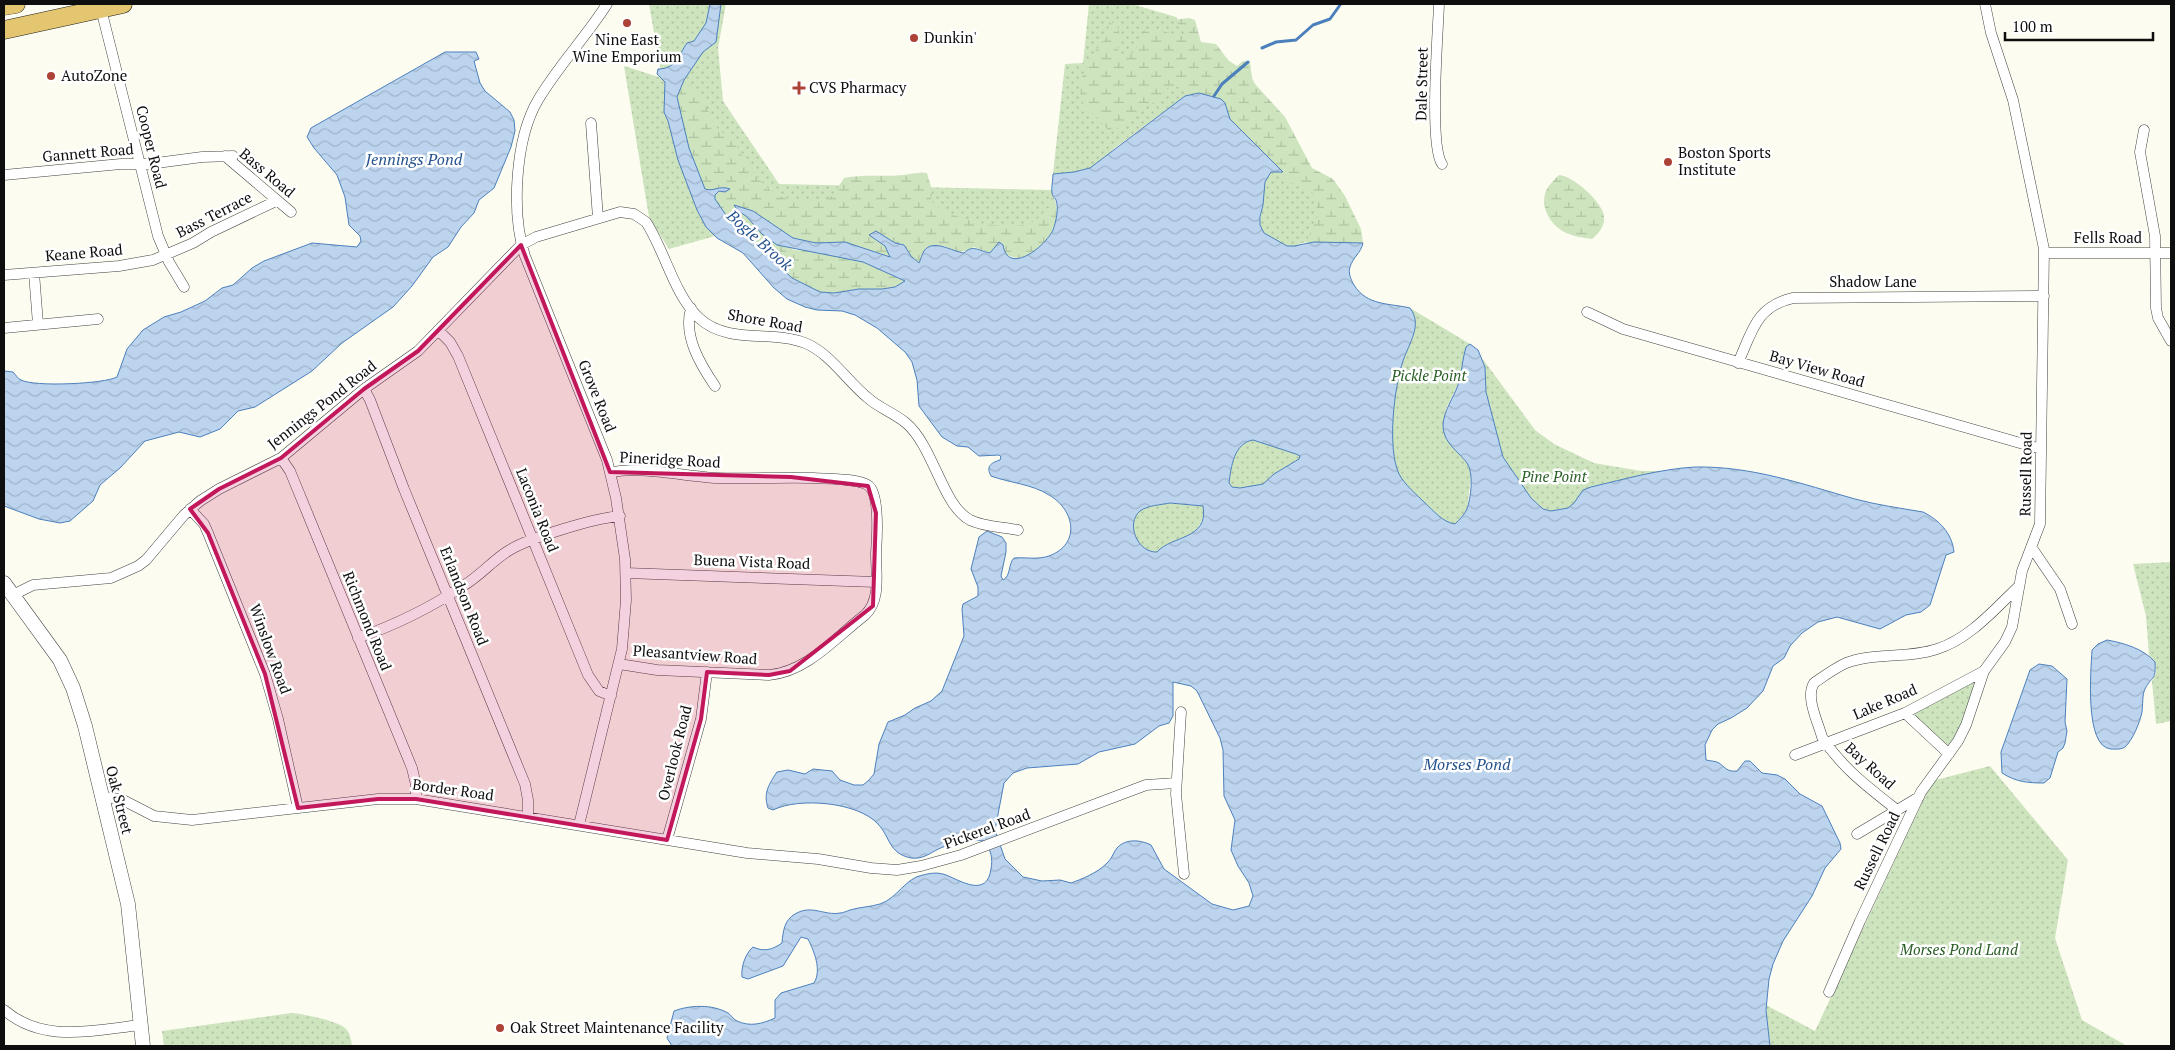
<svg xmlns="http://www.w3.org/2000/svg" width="2175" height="1050" font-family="'PT Serif',serif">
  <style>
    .green { fill: url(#green-dots) }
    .wetland { fill: url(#wetland-marsh) }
    .water { fill: url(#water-waves); stroke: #4c80bc; fill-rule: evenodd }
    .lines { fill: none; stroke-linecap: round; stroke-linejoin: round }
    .stream { stroke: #4c80bc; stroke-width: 3 }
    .minor-casing { stroke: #414141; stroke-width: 11 }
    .tertiary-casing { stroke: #414141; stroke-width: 15 }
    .trunk-casing { stroke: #1f1f1f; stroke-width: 19 }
    .minor { stroke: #fff; stroke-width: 10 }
    .tertiary { stroke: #fff; stroke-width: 14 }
    .trunk { stroke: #e4c670; stroke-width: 18 }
    .marked { fill: #c2185b; fill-opacity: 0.2; stroke: #c2185b; stroke-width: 4; stroke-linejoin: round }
    .poi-dot { fill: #ad4237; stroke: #fff; stroke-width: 2 }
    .labels { text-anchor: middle; stroke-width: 5; stroke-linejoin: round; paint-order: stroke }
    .poi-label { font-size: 15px; fill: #0e0e0e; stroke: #fff; text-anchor: start }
    .street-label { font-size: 15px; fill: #0e0e0e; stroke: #fff }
    .park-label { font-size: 15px; font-style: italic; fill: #2a5e26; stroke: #fff }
    .water-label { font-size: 16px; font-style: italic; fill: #275490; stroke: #fff }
  </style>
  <defs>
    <pattern id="green-dots" width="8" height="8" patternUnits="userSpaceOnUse" patternTransform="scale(1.25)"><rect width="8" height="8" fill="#cde4be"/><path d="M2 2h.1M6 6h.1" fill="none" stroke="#afc2a2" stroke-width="1.8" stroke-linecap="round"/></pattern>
    <pattern id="wetland-marsh" width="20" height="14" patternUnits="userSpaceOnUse" patternTransform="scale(1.25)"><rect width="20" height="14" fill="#cde4be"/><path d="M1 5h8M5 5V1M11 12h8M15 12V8" fill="none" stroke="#afc2a2"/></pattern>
    <pattern id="water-waves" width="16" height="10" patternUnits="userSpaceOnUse" patternTransform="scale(1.25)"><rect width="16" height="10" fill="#bcd4ee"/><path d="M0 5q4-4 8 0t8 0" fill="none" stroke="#a0b5cb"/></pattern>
  </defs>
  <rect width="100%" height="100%" fill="#fdfcf1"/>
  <path class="green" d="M649,4h77l-8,44 5,53 56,83 273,6 1,40 -208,12 -105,-13 -71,20 -20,-32 -25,-151 38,12z
    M1089,4h43l44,13 175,209 -57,20h-7l-18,-10 -5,-3 -4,-8 5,-43 6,-10 11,-1 -97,-75 -69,51 -17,16 -9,5 -16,4 -21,2 12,-110 18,-1z
    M1410,308l60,36 -4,4 -8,36 -12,25v30l22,25 3,11 -4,35 -12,14c-13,-2 -21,-13 -31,-22 -8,-8 -19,-17 -25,-28 -12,-26 -5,-86 4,-113 6,-18 20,-36 7,-53z
    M1482,358l53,72 19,14 40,19 47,8h24l-74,16 -8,3 -9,13 -6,5 -17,3 -8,-2 -12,-11 -28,-41 -17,-65 -1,-25z
    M1253,440l43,14 4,2 -1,3 -25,15 -11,10 -23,4 -8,-1 -3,-4c2,-16 5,-40 24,-43z
    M1170,503l33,3c5,27 -27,36 -46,46 -19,1 -32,-28 -17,-41 8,-6 21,-6 30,-8z
    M2171,562v159l-15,3 -4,-43 4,-8 -1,-11 -6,-7 -3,-39 -13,-52z
    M1984,671l-35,83 -44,-41z
    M1990,766l78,94 -13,78 27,82 45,26h-357l-4,-41 49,26 117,-250z
    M292,1013c12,1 45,8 53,15 5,4 6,12 7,18h-188l-2,-15z"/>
  <path class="wetland" d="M1189,18l6,2 6,22 15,2 12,16 9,6 6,-5 7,1 2,16 3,6 30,33 27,51 21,11 12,17 16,33 2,14h-57l12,-28 -2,-17 -5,-7 -21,-9 -40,-44 -20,-19 -5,-16 -26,-10h-8l-10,-6h-11l-5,2 -4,9 -21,12 -12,15 -19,6 -14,-16 -8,-5 -7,-13 2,-20 13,-26 13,-15 1,-15c17,6 7,20 9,32l7,4c14,-4 13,-17 20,-28l38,6 3,-3 -1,-4 -13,-8z
    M686,85l8,1c10,12 13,24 20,37 4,9 13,11 19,18 6,6 8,14 12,20 29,39 36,43 85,37l7,-9 7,-11c19,-4 39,-1 59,-3 9,-1 15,-3 24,-2l5,17 -1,10c14,20 80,33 102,22 11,-7 16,-16 19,-28 14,22 -6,62 -32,64 -10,0 -17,-6 -26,-8l-4,3 -16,-6c-12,7 -17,6 -29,-1l-21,5 -4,12 -9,-7 -7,-11 -9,-2 -19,-12 -7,4 16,11 6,11 -46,-15 -29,1 -23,-5 -40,-27h-15l8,5 5,7 43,27 18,1 51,11 42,19 -10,6 -13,2h-23l-25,4 -14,-1 -17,-7 -11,-7 -64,-60 -14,-19 1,-4 7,-9 -12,4 -5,-1c-7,-26 -30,-64 -28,-91 1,-6 4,-9 9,-13z
    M1559,175c14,1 43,26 45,41 1,10 -5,17 -12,23 -7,-1 -16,-2 -23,-5 -18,-6 -32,-29 -21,-47 3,-4 7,-8 11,-12z"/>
  <path class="water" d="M710,4h11l-5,38 -13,10 -19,28 -7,17 12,51 16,41c9,3 14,-4 25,0l-5,3 -6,-1 -4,4v4l13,19 64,60 28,14 14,1 25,-4h23l13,-2 10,-6 -42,-19 -86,-17 -15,-11 -16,-18 -8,-5 -4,-6 19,6 40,27 23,5 29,-1 45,15 -5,-11 -16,-11 7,-4 19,12 9,2 7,11 8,7c2,-4 3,-9 5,-12 9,-13 29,1 40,2 9,-9 15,-2 26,0l9,-11 4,3c5,31 42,2 50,-15 3,-8 6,-22 3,-30 -2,-4 -3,-2 -4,-7 -1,-5 1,-13 1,-19l21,-2 16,-4 95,-72 14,-3 22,6 4,4 5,16 53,53h-12l-6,10 -2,23 -3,12v8l4,8 23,13h7l20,-4 49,1c-2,10 -10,14 -13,24 -2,6 1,13 4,18 13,21 35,18 56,23 13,17 -1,35 -7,53 -9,27 -16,87 -4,113 6,11 17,20 25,28 10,9 18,20 31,22 4,-4 10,-10 12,-15 4,-11 7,-36 0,-46 -9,-12 -24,-20 -24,-38 1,-15 10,-26 15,-40 4,-12 4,-25 8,-38l4,-3 8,6 7,17 1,25 17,65 28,41 12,11 8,2 17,-3 6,-5 9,-13 8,-3c34,-8 69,-18 104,-20 57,-1 107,17 160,32 22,6 45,9 68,13 16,8 29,21 31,40l-8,3 -16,50 -9,7 -15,3 -26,14 -43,-12 -19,5 -16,11 -12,13 -6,12 -11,8 -10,25 -16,17 -16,10 -13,6 -6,6 -7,15 1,15c4,1 10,1 13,3 7,5 8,9 18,8l8,-10h5l12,12 15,2 8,4 15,15 22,12 18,37 1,6 -16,19 -13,28 -29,45 -10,23 -4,15 -3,31 4,36h-1098l-5,-8 7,-27c16,-6 38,-7 54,2 3,2 5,6 9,8 13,6 25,3 38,-3v-18l6,-7 33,-10c8,-13 0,-32 -6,-44l-7,-2 -18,29 -35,13 -6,-2c-1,-10 3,-23 11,-30 11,5 19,3 29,-4 1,-11 2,-23 13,-29 17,-10 29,2 45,-1 3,0 7,-2 10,-3 10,-3 20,-3 30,-6 18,-6 25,-26 43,-29 8,-2 15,-3 23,0 15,6 41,23 45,-6 2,-10 0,-20 -7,-28 -11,-2 -30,3 -41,6 -11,4 -19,13 -32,11 -23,-5 -20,-20 -33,-34 -20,-22 -79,-27 -105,-14l-5,-2c-5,-15 1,-24 9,-36l11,-2 17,4 8,-5 19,2 8,9 14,5h9l6,-5 5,-6 5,-30 9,-22 17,-7 10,-7 16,-7 11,-10 22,-55 -2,-27 1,-5 15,-8v-9l-7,-18 8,-32 8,-6 15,6 4,6v9l-5,24 2,4c8,-4 5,-16 11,-22 12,-1 23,2 35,-2 32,-12 26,-46 0,-61 -17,-11 -39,-12 -58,-19 -5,-9 -1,-13 9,-16l1,-3 -2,-2 -20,1 -11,-9 -11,-1 -15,-9 -23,-31 -2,-26 -5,-18 -7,-10 -28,-24 -22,-13 -13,-4 -25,-1 -12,-3 -18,-8 -13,-11 -31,-35 -26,-15 -11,-11 -9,-17 -19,-50 -10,-39 -4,-9 1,-30 -8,-8 1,-5c18,0 20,-13 29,-26l7,-2 12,-18zM1253,440l43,14 4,2 -1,3 -25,15 -11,10 -23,4 -8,-1 -3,-4c2,-16 5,-40 24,-43zM1170,503l33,3c6,34 -31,29 -46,46 -19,1 -32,-28 -17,-41 8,-6 21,-6 30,-8zM1173,682l18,4 6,5 23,47 3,12 1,46 11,24 -4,30 7,16 11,17 4,13 -4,10 -16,4 -21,-6 -48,-35 -13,-24c-10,-5 -25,-7 -34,3 -4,5 -5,11 -11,16 -9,9 -24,15 -35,19l-11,-3 -18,1 -19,-4 -18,-18 -10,-29 9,-47 9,-10 14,-5 51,-4 21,-12 36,-8 24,-18 10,-3 4,-7z
    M445,52h31l3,7 -5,2 6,22 5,8 25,21 4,8 1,11 -4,16 -17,41 -15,12 -5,13 -13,14 -13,20 -15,10 -21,29 -19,21 -51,36 -30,28 -57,36 -17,4 -18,18 -20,8 -21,-5 -34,9 -25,27 -20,17 -7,16 -23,20 -10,2 -21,-4 -35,-13v-135l9,1c3,3 5,7 8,8 13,7 83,4 96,-3l10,-28 16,-19 21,-13 17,-5 24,-11 17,-13 11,-3 19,-17 12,-7 48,-18 45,4 4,-6 -1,-5 -11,-11 -4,-28 -8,-22 -23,-27 -7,-11 4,-9z
    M2107,640c17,3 37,9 48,22 1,20 -3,13 -10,27 -3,6 -2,16 -3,23 -2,10 -9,27 -16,34 -4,4 -10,3 -15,3 -27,-2 -20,-79 -19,-99l6,-6z
    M2039,664l13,2 15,13 -2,43 2,9 -2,12 -2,5 -5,4 -8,26 -6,5c-16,0 -28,-1 -42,-10l-1,-21 29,-82z"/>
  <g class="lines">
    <path class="stream" d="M1262,48l14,-6 20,-2 17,-15 17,-6 10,-14
      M1214,96l8,-12 26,-22"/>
    <defs>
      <path id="minor" d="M1439,4c-1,29 -10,141 3,160
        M101,9l57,227 11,26 15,25
        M591,123l7,95
        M2144,130l-4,22 15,84 1,72 2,10 13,23
        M225,156l66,56
        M4,175l117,-11h28l53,-7 31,-1
        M2045,253h126
        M34,273l4,51
        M4,275l115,-9 34,-6 40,-17 18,-11 65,-31
        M691,308c-8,28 9,56 24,78
        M1587,312l36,17 418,120
        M4,328l94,-9
        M439,331l11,11 8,14 130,319 11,16 12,5
        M1738,363c14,-31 18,-57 55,-65l251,-2
        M364,389l6,11 34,89 121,295 3,16v17
        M281,458l9,13 122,297 4,17v14
        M611,473c22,-8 79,4 106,5 32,1 64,-1 96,0 13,1 46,0 56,8 11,10 8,53 7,67 0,21 5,47 -11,62 -29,22 -58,57 -96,60l-112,-5 -38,-6
        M190,509l14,15 4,9 57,141 13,45 20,89
        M2032,548l28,41 12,35
        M626,573l250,9
        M13,595l20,-10 78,-7 27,-12 8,-6 38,-45 16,-14 19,-12 62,-31 83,-69 54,-38 103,-106 15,-8 84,-25 14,2 12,8c19,29 28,73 53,96 29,27 74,12 106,25 25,10 42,38 63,55 11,10 26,15 38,25 28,24 36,82 64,97 14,7 33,7 48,10
        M358,638c37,-13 72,-30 105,-52 17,-10 29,-25 45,-35 20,-13 87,-33 112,-35
        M1181,712l-5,82 8,80
        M1905,713l44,41
        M1795,755l110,-42 79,-42
        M102,797l19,2 33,17 38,4 186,-21h38l331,54 71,6 53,9 26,2 24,-4 40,-11 185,-70 30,-2
        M1897,810c-28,-22 -56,-43 -75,-73 -4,-15 -17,-40 -8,-54 10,-7 21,-15 32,-20 29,-11 62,-4 91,-14 32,-10 57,-39 81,-62
        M579,825l43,-176 4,-49 -1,-41 -9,-61 -9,-38 -82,-204c-14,-43 -10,-117 13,-156 20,-34 48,-63 69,-96
        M1857,834l62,-37
        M667,840l34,-121 6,-47
        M1829,992l31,-71 61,-129 37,-51 8,-16 18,-54 21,-29 7,-15 10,-56 18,-47 4,-275 -31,-149 -22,-67 -6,-29
        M4,1010c40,34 89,20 137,15"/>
      <path id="tertiary" d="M4,583l56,77 13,28 12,38 43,178 15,142"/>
      <path id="trunk" d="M4,6l12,-2
        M4,30l119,-26"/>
    </defs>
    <use href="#minor" class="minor-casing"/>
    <use href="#tertiary" class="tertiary-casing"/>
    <use href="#trunk" class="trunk-casing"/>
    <use href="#minor" class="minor"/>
    <use href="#tertiary" class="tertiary"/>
    <use href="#trunk" class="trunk"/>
  </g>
  <path class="marked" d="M521,245l89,227 181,5 77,9 8,27 -3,93 -83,65 -21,4 -62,-3 -6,47 -34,121 -251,-41h-38l-80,9 -33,-134 -57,-141 -18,-24 29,-20 62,-31 83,-69 54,-38z"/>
  <g class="poi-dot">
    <circle cx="627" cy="23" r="5"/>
    <circle cx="914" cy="38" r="5"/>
    <circle cx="51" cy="76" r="5"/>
    <path d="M796.5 80.5h5v5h5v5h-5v5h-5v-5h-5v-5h5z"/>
    <circle cx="1668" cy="162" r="5"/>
    <circle cx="500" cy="1028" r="5"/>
  </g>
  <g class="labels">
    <g class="poi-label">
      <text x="924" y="43">Dunkin'</text>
      <text x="627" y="45" text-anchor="middle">Nine East<tspan x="627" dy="17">Wine Emporium</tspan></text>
      <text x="61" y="81">AutoZone</text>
      <text x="809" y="93">CVS Pharmacy</text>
      <text x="1678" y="158">Boston Sports<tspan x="1678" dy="17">Institute</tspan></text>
      <text x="510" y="1033">Oak Street Maintenance Facility</text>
    </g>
    <g class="street-label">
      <text transform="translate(1422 84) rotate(-89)" y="5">Dale Street</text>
      <text transform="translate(151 147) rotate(76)" y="5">Cooper Road</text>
      <text transform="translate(88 153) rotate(-5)" y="5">Gannett Road</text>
      <text transform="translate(267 173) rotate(40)" y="5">Bass Road</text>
      <text transform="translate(214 215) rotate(-27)" y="5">Bass Terrace</text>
      <text x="2108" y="243">Fells Road</text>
      <text transform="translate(84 253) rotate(-5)" y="5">Keane Road</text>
      <text x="1873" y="287">Shadow Lane</text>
      <text transform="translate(765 321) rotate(10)" y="5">Shore Road</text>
      <text transform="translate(1817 369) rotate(16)" y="5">Bay View Road</text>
      <text transform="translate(597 396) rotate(68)" y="5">Grove Road</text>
      <text transform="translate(322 405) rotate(-38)" y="5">Jennings Pond Road</text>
      <text transform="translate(670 460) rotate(3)" y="5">Pineridge Road</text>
      <text transform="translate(2026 474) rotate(-89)" y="5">Russell Road</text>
      <text transform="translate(537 510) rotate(68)" y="5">Laconia Road</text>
      <text transform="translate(752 562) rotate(2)" y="5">Buena Vista Road</text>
      <text transform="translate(464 596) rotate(68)" y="5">Erlandson Road</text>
      <text transform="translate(367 621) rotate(68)" y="5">Richmond Road</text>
      <text transform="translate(270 649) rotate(70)" y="5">Winslow Road</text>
      <text transform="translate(695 655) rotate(4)" y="5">Pleasantview Road</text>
      <text transform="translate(1885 702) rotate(-23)" y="5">Lake Road</text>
      <text transform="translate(675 753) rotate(-76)" y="5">Overlook Road</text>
      <text transform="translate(1870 766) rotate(42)" y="5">Bay Road</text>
      <text transform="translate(453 790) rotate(8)" y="5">Border Road</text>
      <text transform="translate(119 800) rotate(76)" y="5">Oak Street</text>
      <text transform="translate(987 829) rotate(-20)" y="5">Pickerel Road</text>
      <text transform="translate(1877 851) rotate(-64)" y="5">Russell Road</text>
    </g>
    <g class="park-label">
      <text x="1429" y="381">Pickle Point</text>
      <text x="1554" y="482">Pine Point</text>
      <text x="1959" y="955">Morses Pond Land</text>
    </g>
    <g class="water-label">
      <text x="414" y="165">Jennings Pond</text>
      <text transform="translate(760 240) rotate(42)" y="6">Bogle Brook</text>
      <text x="1467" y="770">Morses Pond</text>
    </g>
  </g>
  <rect width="2175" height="1050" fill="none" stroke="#0e0e0e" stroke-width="10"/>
  <path d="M2005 32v8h148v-8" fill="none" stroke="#0e0e0e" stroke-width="2.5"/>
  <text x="2012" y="32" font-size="15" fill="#0e0e0e" stroke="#ffffff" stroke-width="4" paint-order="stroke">100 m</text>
</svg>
